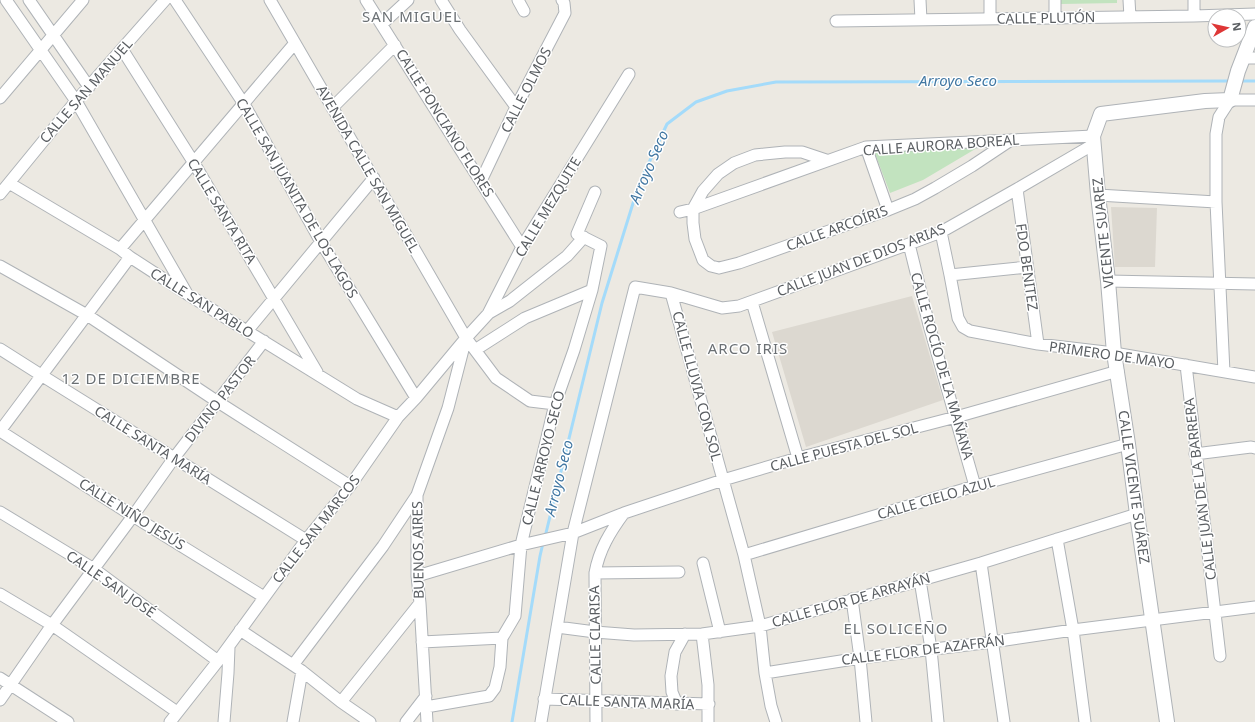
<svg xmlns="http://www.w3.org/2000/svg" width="1255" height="722" font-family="'Noto Sans',sans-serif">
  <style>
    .education { fill: #dcd8d0 }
    .green { fill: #c2e3bf }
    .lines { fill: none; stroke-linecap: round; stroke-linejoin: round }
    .stream { stroke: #a4dbfa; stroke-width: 3 }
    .minor-casing { stroke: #afb3b7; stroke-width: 13 }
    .tertiary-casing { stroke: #afb3b7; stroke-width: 16 }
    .minor { stroke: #fff; stroke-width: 11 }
    .tertiary { stroke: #fff; stroke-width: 14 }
    .labels { text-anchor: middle; stroke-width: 3; stroke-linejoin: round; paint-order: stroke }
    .street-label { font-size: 14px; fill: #5a5e62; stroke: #fff }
    .neighbourhood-label { font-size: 15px; letter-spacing: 1px; fill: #6b7074; stroke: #fff }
    .water-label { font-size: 15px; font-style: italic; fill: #4177a2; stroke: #fff }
  </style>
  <rect width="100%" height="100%" fill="#ece9e2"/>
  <path class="education" d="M1111,207l46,1 -2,59h-40z
    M912,296l31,104 -137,47 -34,-115z"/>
  <path class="green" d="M1060,0h57v3l-56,1z
    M977,148l-54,32 -33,13 -16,-42z"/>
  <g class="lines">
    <path class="stream" d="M1239,81h16
      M545,537l57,-234 37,-119 28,-60 29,-22 31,-11 49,-9 455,-1
      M512,722l28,-166 3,-13"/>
    <defs>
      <path id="minor" d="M6,0l70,101 110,191
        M29,0l60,87
        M175,0l69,104 77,138 95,156
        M270,0l196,338 30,40 34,23 25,3
        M366,0l156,247
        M441,0l19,30 56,77
        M518,0l6,11
        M920,0l1,20
        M990,0v19
        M1055,0v18
        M1129,0l1,17
        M1194,0v16
        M836,21l358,-5 61,-2
        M382,24l26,-24
        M122,49l72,114 123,209
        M1244,58h11
        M0,98l83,-98
        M332,108l63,-63
        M866,147l22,63
        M826,160l-24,-8h-17l-30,3 -21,8 -16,11 -15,17 -10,18v14l2,16 8,21 8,6 8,2 20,-5 149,-53 27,-11 20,-11 37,-22 39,-26
        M481,181l35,-74 49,-94 -1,-10 -2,-3
        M9,183l111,66 10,8 57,37 170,105 41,18
        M1017,189l21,155
        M0,194l76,-93 89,-101
        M1098,195l118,7
        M680,212l13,-3 173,-62 227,-11
        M941,232l9,43 8,43 5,9 7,4 68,13 76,9 141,24
        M909,244l20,81 46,161
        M120,249l175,-206
        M130,257l-130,174 133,85 131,81
        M0,266l87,49 131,87 132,84
        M950,275l77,-8
        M1108,281l147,3
        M671,293l73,262 16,71 5,47 6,33 5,16
        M752,302l46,156
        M489,313l21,-12 57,-45 17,-19
        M247,331l127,-153
        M0,349l41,26 265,165
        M475,350l50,-32 67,-28
        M1186,365l34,291
        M1224,372l-8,-170v-68l3,-17 11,-17h25
        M1195,454l56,-7 4,1
        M0,512l94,57 124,92
        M1057,539l16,91 12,92
        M744,555l231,-69 153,-42
        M703,563l17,69
        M981,563l23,159
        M595,573l84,-1
        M417,576l104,-31 52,-12 51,-20 99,-33 75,-22 158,-41 162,-46
        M920,580l11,69 7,73
        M0,594l52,31 125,87
        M852,599l8,59 6,64
        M557,627l38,5 39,3 68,-1 58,-8 221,-63 156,-49
        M240,630l62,41 39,31 29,20
        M702,634l6,51v37
        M422,642l80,-4
        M293,665l90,-119 34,-51
        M765,673l95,-15 132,-16 81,-12 182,-23
        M0,678l68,44
        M544,699l165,5
        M0,700l52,-75 81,-109 41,-58 90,-117
        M341,702l79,-99
        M677,704l-5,-12 -1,-16 4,-24 10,-18
        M426,707l63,-11 6,-8 5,-21 2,-29 13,-22 6,-71 34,-141 19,-54 18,-60 9,-44 -24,-12 18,-42
        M170,722l48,-61 88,-121 44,-54 48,-69 18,-19 50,-60 22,-24 34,-67 107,-173
        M224,722l4,-49 1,-26
        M293,722l9,-51
        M406,722l20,-26
        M427,722l-7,-119 -3,-27v-81l31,-87 17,-66
        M541,722l32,-189 62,-246 36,6 51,15 17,-2 170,-62 32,-12 76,-43 77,-45
        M596,722l-1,-149c4,-23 15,-41 29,-60"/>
      <path id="tertiary" d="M1167,722l-30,-208 -9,-70 -14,-91 -6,-72 -10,-86 -5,-59 8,-22 104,-13 25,-1 8,-29 17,-44"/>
    </defs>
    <use href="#minor" class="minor-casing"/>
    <use href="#tertiary" class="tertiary-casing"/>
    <use href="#minor" class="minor"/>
    <use href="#tertiary" class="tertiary"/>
  </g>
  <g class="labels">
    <g class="street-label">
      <text transform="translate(1046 18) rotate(-1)" y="5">CALLE PLUTÓN</text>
      <text transform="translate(526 90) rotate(-63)" y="5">CALLE OLMOS</text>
      <text transform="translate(86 91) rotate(-49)" y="5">CALLE SAN MANUEL</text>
      <text transform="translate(445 123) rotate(58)" y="5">CALLE PONCIANO FLORES</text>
      <text transform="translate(941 145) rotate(-4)" y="5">CALLE AURORA BOREAL</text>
      <text transform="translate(368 169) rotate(60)" y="5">AVENIDA CALLE SAN MIGUEL</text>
      <text transform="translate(297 198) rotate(60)" y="5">CALLE SAN JUANITA DE LOS LAGOS</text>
      <text transform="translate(548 207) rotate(-59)" y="5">CALLE MEZQUITE</text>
      <text transform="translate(222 211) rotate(59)" y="5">CALLE SANTA RITA</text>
      <text transform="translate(837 228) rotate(-20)" y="5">CALLE ARCOÍRIS</text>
      <text transform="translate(1103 233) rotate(-96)" y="5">VICENTE SUAREZ</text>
      <text transform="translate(861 260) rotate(-21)" y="5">CALLE JUAN DE DIOS ARIAS</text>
      <text transform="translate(1027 267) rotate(82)" y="5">FDO BENITEZ</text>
      <text transform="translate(202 303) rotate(32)" y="5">CALLE SAN PABLO</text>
      <text transform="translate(1112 355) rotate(8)" y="5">PRIMERO DE MAYO</text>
      <text transform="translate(942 366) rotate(74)" y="5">CALLE ROCÍO DE LA MAÑANA</text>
      <text transform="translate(697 386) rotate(75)" y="5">CALLE LLUVIA CON SOL</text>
      <text transform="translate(220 399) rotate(-52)" y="5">DIVINO PASTOR</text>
      <text transform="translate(153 445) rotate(32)" y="5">CALLE SANTA MARÍA</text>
      <text transform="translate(844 447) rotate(-15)" y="5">CALLE PUESTA DEL SOL</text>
      <text transform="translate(543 458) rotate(-76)" y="5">CALLE ARROYO SECO</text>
      <text transform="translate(1134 487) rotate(82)" y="5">CALLE VICENTE SUÁREZ</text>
      <text transform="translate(1200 489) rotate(-97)" y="5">CALLE JUAN DE LA BARRERA</text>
      <text transform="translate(936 498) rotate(-16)" y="5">CALLE CIELO AZUL</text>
      <text transform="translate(132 514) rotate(32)" y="5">CALLE NIÑO JESÚS</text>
      <text transform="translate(316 529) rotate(-52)" y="5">CALLE SAN MARCOS</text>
      <text transform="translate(418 550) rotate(-91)" y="5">BUENOS AIRES</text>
      <text transform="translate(111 584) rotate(35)" y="5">CALLE SAN JOSÉ</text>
      <text transform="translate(851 600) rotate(-16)" y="5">CALLE FLOR DE ARRAYÁN</text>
      <text transform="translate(595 635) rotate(-91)" y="5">CALLE CLARISA</text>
      <text transform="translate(923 650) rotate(-7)" y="5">CALLE FLOR DE AZAFRÁN</text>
      <text transform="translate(627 702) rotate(2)" y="5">CALLE SANTA MARÍA</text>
    </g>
    <g class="neighbourhood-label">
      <text x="412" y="22">SAN MIGUEL</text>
      <text x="748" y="354">ARCO IRIS</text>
      <text x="131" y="384">12 DE DICIEMBRE</text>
      <text x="896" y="634">EL SOLICEÑO</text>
    </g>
    <g class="water-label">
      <text x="958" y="86">Arroyo Seco</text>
      <text transform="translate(649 167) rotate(-67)" y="5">Arroyo Seco</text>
      <text transform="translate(559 478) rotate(-76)" y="5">Arroyo Seco</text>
    </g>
  </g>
  <g transform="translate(1227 28) rotate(82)"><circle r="19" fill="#ffffff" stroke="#bdbfc0"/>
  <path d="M0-3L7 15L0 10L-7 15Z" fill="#de3736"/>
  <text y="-6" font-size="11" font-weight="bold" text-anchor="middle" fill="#5a5e62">N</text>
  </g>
</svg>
